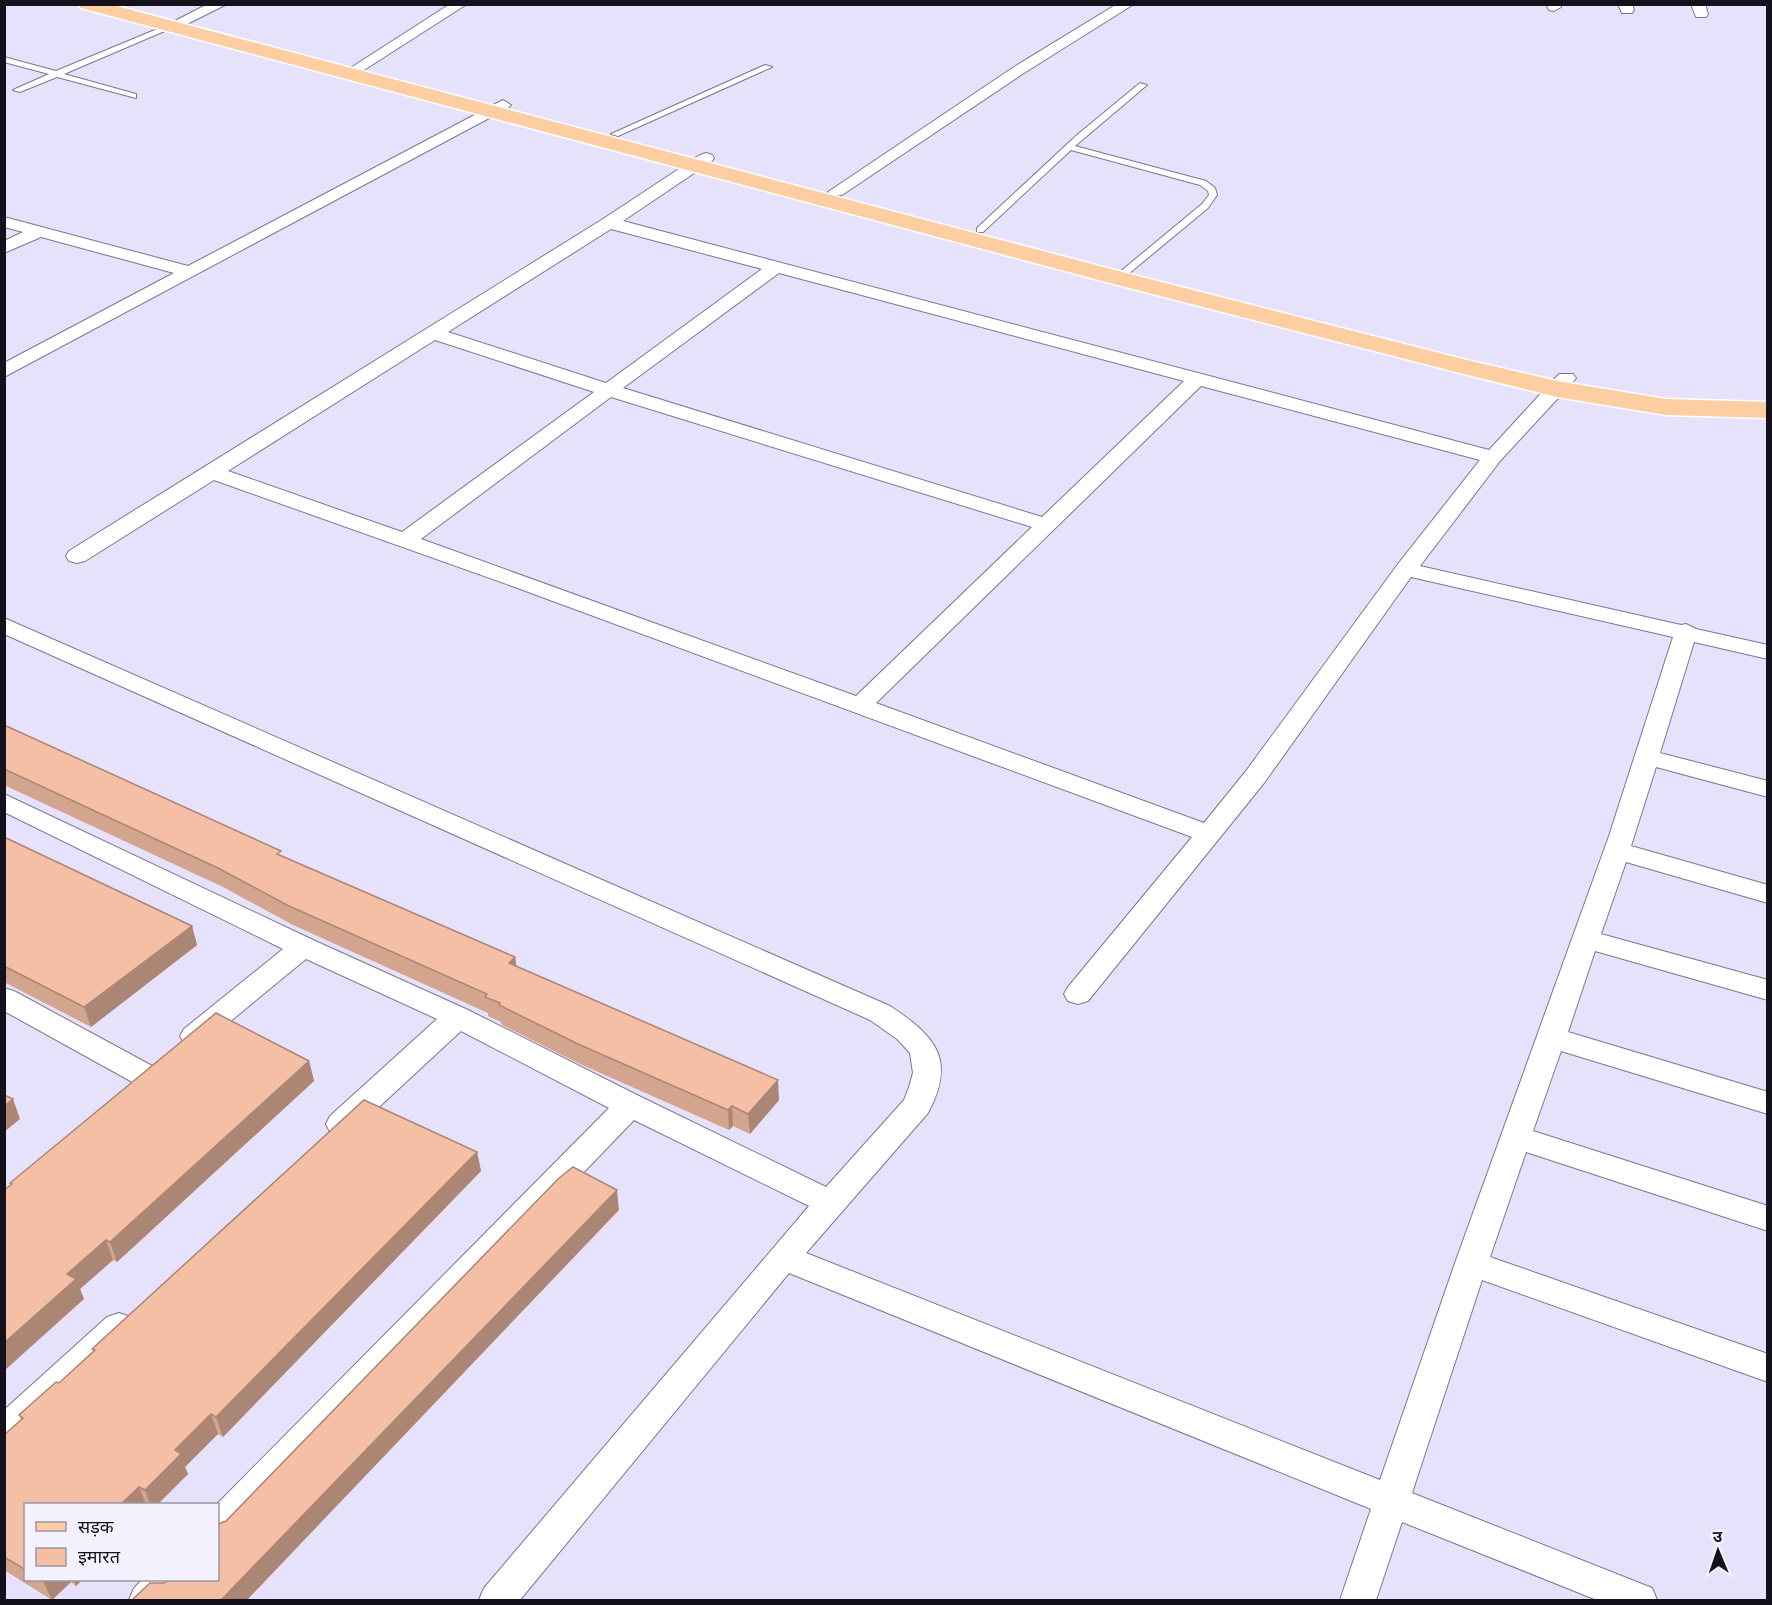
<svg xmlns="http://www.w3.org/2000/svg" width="1772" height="1605" font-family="'Work Sans','Noto Sans Devanagari',sans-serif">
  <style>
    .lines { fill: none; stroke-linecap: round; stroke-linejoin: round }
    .lane-casing { stroke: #7c7692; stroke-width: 2 }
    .street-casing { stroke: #7c7692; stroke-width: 2 }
    .primary-casing { stroke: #fff; stroke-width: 3 }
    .lane { fill: #fff; fill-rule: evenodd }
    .street { fill: #fff; fill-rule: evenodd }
    .primary { fill: #fdcea1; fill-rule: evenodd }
    .wall { fill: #d3a48e }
    .shaded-wall { fill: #ac8674 }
    .building { fill: #f5bfa5; stroke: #ac8674; stroke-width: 1.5 }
  </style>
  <rect width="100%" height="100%" fill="#e7e2fb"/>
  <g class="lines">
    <defs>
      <path id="lane" d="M167,25l7,2 -110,47 72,20v4l-79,-21 -37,15 -7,-2 36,-16 -45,-12v-5l52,14z
        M765,65l7,2 -154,69 -7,-2z
        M1140,83l7,2 -72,61 131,35 9,7 2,7 -9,13 -87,72h-6v-4l87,-72 7,-9 -1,-4 -8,-6 -129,-35 -88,82h-6v-4l100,-93z"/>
      <path id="street" d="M208,4h19l-52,26 -5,1 -7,-4z
        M450,4h17l-103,66h-10l-2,-3z
        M1117,4h17l-110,69 -182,122h-12l-2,-3 186,-125z
        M1546,4h14l1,3 -7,4 -5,-1z
        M1618,4h14l2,6 -2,3h-10z
        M1691,4h14l3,10 -2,3h-10z
        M503,100l8,5 -3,3 -504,269v-14l170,-90 -133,-36 -37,16v-12l19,-9 -19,-5v-10l184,49z
        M706,153l6,2 2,3 -2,3 -89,60 866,229 70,-76h14l3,4 -3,4 -73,79 -80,105 261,59 5,-1 10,5 72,16v14l-74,-17 -34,111 108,28v16l-112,-30 -25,79 137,39v18l-142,-41 -25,72 167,46v20l-173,-49 -27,81 200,60v22l-207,-63 -28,80 235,75v25l-242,-79 -36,105 278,97v28l-286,-102 -70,213 240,95 5,12h-60l-195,-78 -26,78h-36l31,-91 -582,-236 -269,327h-41l5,-12 325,-382 -175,-86 -403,419 -13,5 -1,-40 392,-396 -148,-77 -109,101 -11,3 -11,-3 -4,-8 4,-8 107,-97 -131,-60 -102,84 -10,3 -10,-3 -4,-7 4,-7 99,-80 -279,-137v-18l309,146 155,70 173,87 185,90 78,-87 5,-13 4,-14 -3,-20 -13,-14 -27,-19 -866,-386v-16l886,388c45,30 67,53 38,107l-122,140 574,227 75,-217 154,-427 64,-199 -262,-60 -147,206 -176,218 -10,3 -10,-3 -4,-7 4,-7 124,-150 -680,-251 -298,-106 -129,81 -8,2 -8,-2 -3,-5 3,-5 534,-332 97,-64zM611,229l151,40 -156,114 -158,-51zM779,273l405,108 -142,136 -419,-129zM435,340l159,52 -192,140 -174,-61zM1201,386l279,74 -82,104 -152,207 -42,52 -328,-120zM611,397l421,130 -176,169 -435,-157z
        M4,988l10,3 142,77 5,8 -5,8 -10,3 -10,-3 -132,-73z
        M119,1313l12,4 5,10 -5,10 -115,106 -12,4v-37l103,-93z
        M142,1580h43l-5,12 -8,8h-43l5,-12z"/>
      <path id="primary" d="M78,4h31l1017,269 341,87 90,21 109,18 102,3v16l-102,-3 -109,-18 -93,-23 -354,-91 -1029,-275z"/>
    </defs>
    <use href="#lane" class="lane-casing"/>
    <use href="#street" class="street-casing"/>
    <use href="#primary" class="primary-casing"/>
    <use href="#lane" class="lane"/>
    <use href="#street" class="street"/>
    <use href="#primary" class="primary"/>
  </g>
  <path class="wall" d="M4,725l278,131 233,101 1,9 263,134 -29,34 -17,-8 -4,4 -149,-66 -78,-39 -1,-3 -13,-6v-3l-195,-88 -70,-38 -219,-102z
    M4,837l188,89 5,19 -106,82 -87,-45z
    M309,1061l5,20 -197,181 -4,-2 -33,29 4,10 -74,-116z
    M477,1152l4,19 -258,266 -5,-3 -33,33 3,7 -30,30h-132v76h56l-6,6 -5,-4 -19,18 -48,-30v-135l17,-15 -2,-5 40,-32 34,-32 -1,-2z"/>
  <path class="shaded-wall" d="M192,926l5,19 -106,82 -7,-20z
    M515,957l3,19 -9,-13z
    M309,1061l5,20 -197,181 -7,-20z
    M778,1080l1,20 -29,34 -2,-20z
    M13,1099l7,20 -16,13v-26z
    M732,1106l1,20 -4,4 -1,-20z
    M477,1152l4,19 -258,266 -7,-20z
    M617,1190l2,20 -372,390h-26z
    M106,1240l7,20 -33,29 4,10 -80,72v-28l63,-69z
    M211,1414l7,20 -33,33 3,7 -30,30h-8l-5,-14 30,-40z
    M139,1487l7,17h-25z
    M45,1580h25l1,2 -19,18 -9,-19z
    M74,1580h8l-6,6z"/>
  <path class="building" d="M4,725l277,126 -4,3 238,103 -6,6 269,117 -30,34 -16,-8 -4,4 -150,-66 -79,-39 1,-2 -15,-6 2,-3 -198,-88 -71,-38 -214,-99z
    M4,837l188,89 -108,81 -80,-41z
    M216,1013l93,48 -199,181 -4,-2 -39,34 9,5 -72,64v-153l8,-6 -2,-1z
    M4,1095l9,4 -9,7z
    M364,1100l113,52 -261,265 -5,-3 -36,36 6,4 -36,36 -6,-3 -18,17h-95v66l-22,-13v-122l19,-17 -4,-3 37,-33 3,1 36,-33 -3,-1z
    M573,1167l44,23 -396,410h-89l18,-17h14l4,-3h50v-56l8,-3 332,-342z"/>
  <rect width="1772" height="1605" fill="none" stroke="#14111c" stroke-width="12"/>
  <rect x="24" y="1503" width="195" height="78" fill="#f4f1fe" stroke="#9a97a4" stroke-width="1.5"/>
  <rect x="36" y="1522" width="30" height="9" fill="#fdcea1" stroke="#9a97a4" stroke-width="1.5"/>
  <text x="78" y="1533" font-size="18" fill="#14111c">सड़क</text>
  <rect x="36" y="1548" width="30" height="18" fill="#f5bfa5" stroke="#9a97a4" stroke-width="1.5"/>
  <text x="78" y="1563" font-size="18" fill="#14111c">इमारत</text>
  <g transform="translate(1718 1551) rotate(358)" stroke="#f4f1fe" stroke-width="4.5" paint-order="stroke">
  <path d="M0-4.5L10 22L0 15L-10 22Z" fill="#14111c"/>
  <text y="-9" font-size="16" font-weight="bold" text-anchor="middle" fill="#14111c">उ</text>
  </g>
</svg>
